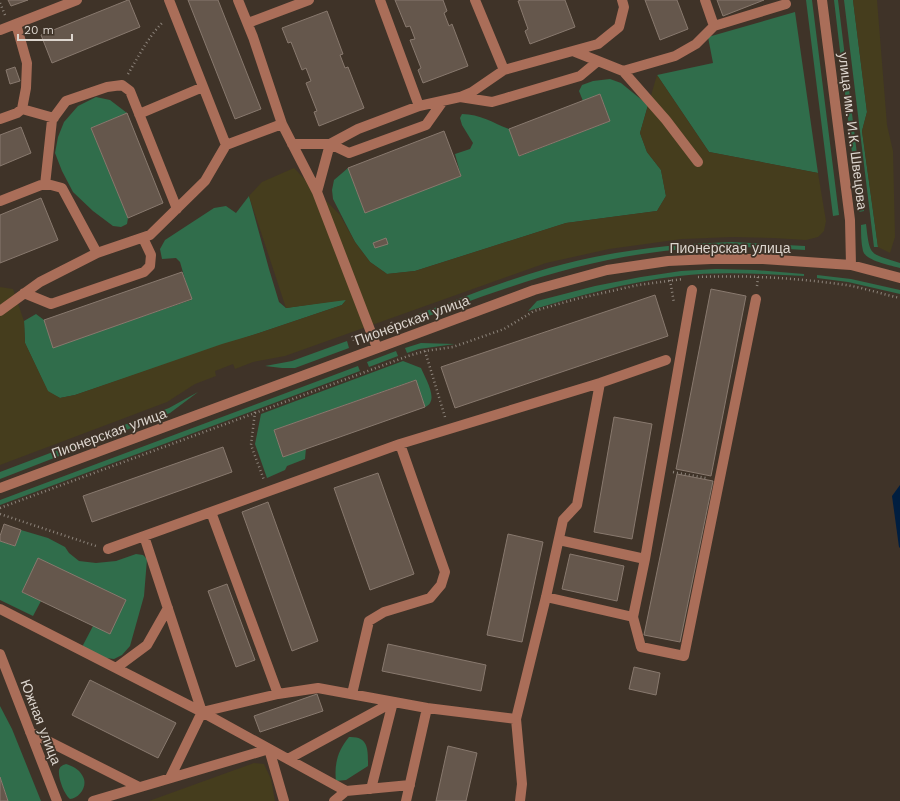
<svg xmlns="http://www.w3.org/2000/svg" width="900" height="801" font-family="'Work Sans',sans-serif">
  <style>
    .green { fill: #306d4b }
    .sand { fill: #453d1d }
    .water { fill: #001e40 }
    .building { fill: #65574c; stroke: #88796e }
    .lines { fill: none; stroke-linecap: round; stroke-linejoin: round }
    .path { stroke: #8e857c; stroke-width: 2.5; stroke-dasharray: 1 3; stroke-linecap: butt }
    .minor { stroke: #aa6e59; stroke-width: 10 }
    .labels { text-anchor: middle; stroke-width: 3.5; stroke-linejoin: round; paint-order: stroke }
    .street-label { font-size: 14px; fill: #dcd5ce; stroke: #3f3328 }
  </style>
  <rect width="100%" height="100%" fill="#3f3328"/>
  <path class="green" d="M806,0h6l27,215 -6,1z
    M834,0h4l26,211 -5,1z
    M844,0h9l14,112 -5,19 16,116h-4z
    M795,12l23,161 -109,-21 -52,-77 56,-12 -5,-26z
    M610,79l11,4 27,22 -8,28 7,19 14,18 5,26 -9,15 -91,12 -151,48 -28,3 -17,-12 -15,-20 -22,-43 -1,-9 2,-10 14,-12 16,42 97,-34 -6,-22 15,-5 3,-6 -11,-18 -2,-7 2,-4c18,0 31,9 47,15l11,27 90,-35 -10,-27 -17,7 -4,-10 3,-6 11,-4z
    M96,97l14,3 17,13 -36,15 37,90 -1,6 -6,3 -8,-1 -20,-15 -20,-19 -11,-21 -7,-18 3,-16 6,-15 14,-16z
    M249,196l20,73 10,33 7,6 61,-9 -5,6 -267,90 -15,3 -12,-6 -23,-49 -1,-22 12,-7 8,6 9,27 138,-47 -11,-38 -4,-4 -14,1 -2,-10 5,-9 49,-32 12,-2 10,7z
    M866,224c4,33 3,29 34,39v5c-10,-3 -34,-7 -37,-17 -2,-8 -2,-18 -2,-26z
    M732,242l73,4v4c-54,-4 -109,-4 -163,4 -84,12 -164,44 -243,73l-2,-5c50,-18 100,-39 152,-54 59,-17 122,-24 183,-26z
    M716,269l39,1 49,4v2c-42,-2 -84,-5 -125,0 -52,6 -102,20 -151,35l9,-10 58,-15 46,-9 40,-6z
    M817,275l34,4 49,11v4l-52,-12 -31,-4z
    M347,341l2,7 -54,20h-13l-17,-2 27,-5z
    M421,343l34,1 -36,5 -12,4 -2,-5z
    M396,351l2,5 -29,11 -2,-5z
    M403,361l18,7c4,10 19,33 4,39l-10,-27 -141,50 9,26 23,-8 -1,11 -18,7 -2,4 -18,8 -12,-34 6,-30z
    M358,366l2,5 -360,134v-5z
    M198,392l-28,21 -170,66v-7l169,-64z
    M21,530l27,8 17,9 4,6 10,8 17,2 20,-2 20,-7 7,1 4,4 -3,37 -14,50 -8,9 -8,4 -9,-1 -23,-11 11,-21 -55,-67 -16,33 19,9 -8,15 -33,-16v-59l15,5z
    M0,706l12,23 29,72h-33l-8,-24z
    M349,737c20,-1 19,13 19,29l-22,14 -10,1c-2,-17 2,-31 13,-44z
    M66,764c6,2 13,5 16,11 7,10 -2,23 -12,24 -6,-5 -12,-21 -11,-29 1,-4 4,-5 7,-6z"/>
  <path class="sand" d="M853,0h24l10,125 6,26 2,86 -5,16 -12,-6 -16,-116 5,-19z
    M657,75l52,77 109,21 8,48 -2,10 -6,6 -12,3 -32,-2 -41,-1 -51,2 -73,10 -63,14 -261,93 -32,6 -18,7 -2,-5 -18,7 1,5 -21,8 -28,18 -167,63v-178l13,2 11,32 1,22 23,48 12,7 15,-3 147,-51 37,-11 83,-28 4,-5 -60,8 -37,-112 13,-14 32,-14 46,47 15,27 15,20 17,12 28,-3 151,-48 91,-12 9,-15 -5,-26 -14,-18 -7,-19z
    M254,763l10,1 7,15 4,22h-126z"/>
  <path class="water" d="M900,485v63l-1,-1 -7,-51z"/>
  <path class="building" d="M8,0h20l-17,6z
    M128,0h1l11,27 -88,36 -11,-28z
    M188,0h30l43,109 -26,10z
    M395,0h48l4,11 -3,2 5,13 3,-2 16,42 -45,17 -5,-13 3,-2 -11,-28 5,-1 -5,-13 -4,1z
    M521,0h44l10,27 -45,17 -5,-13 3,-2 -10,-28z
    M645,0h32l11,29 -28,11z
    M717,0h47l-41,16z
    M327,11l16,43 -3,1 5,13 3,-1 16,41 -45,18 -5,-14 3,-1 -11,-28 5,-2 -5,-13 -4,2 -11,-28 -3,1 -6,-15z
    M15,67l5,14 -10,3 -4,-14z
    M600,94l10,27 -91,35 -10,-27z
    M127,113l36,90 -35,15 -37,-90z
    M21,127l10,26 -31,13v-31z
    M444,131l17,45 -96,37 -17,-45z
    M41,198l17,42 -58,23v-48z
    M386,238l2,6 -13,4 -2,-5z
    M182,272l10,27 -139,49 -9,-28z
    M711,289l35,7 -35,180 -35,-7z
    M655,295l13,41 -213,72 -14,-41z
    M416,380l9,27 -142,50 -9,-27z
    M614,417l38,7 -20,115 -38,-7z
    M223,447l9,25 -140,50 -9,-26z
    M378,473l36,101 -44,16 -36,-102z
    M677,474l36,7 -33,161 -36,-7z
    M268,502l50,139 -26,10 -50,-139z
    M4,524l17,6 -6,16 -15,-5v-5z
    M508,534l35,8 -21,100 -35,-7z
    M570,554l54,12 -7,35 -55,-12z
    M38,558l88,42 -16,34 -88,-42z
    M227,584l28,76 -19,7 -28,-76z
    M388,644l98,21 -5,26 -99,-20z
    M634,667l26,6 -4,22 -27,-6z
    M90,680l86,43 -18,35 -86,-43z
    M317,694l6,17 -63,21 -6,-16z
    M448,746l29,7 -11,48h-30z
    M0,777l8,24h-8z"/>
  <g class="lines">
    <path class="path" d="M0,3l5,12
      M128,74c11,-18 20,-37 35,-52
      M698,277c49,-2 99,1 148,8 18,3 36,9 54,13
      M670,280l4,23
      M757,286l1,-9
      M391,322l3,7
      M352,336l3,7
      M425,351l20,66
      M255,412l-4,33 13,35
      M673,472l33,6
      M0,508l408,-152 17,-5 28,-4 51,-18 30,-18 42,-12 62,-14 45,-6
      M0,514l96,32"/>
    <path class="minor" d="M169,0l57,145
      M238,0l15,37 29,87 35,68 60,156
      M380,0l39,106
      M705,0l9,26
      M822,0l28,220 1,45
      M248,23l61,-23
      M0,30l77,-30
      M573,51l50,20 52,-15 21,-12 18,-18 72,-22
      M504,70l94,-26 21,-17 5,-20 -2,-7
      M623,71l43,49 32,42
      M460,97l32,5 14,-4 74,-22 18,-15
      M22,109l32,9
      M139,114l64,-27
      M0,119l17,-6 5,-4 4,-21 1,-25 -11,-39
      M292,144h38l28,-15 61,-23 41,-9 12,-5 32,-22 -29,-70
      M45,185l7,-65 14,-19 41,-14 15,-2 8,6 47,118
      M317,192l13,-48 19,9 77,-28 17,-24
      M0,201l41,-16h10l11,3 35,65
      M24,293l27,11 93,-32 6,-6 1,-11 -8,-17
      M0,311l40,-29 57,-29 53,-18 55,-54 21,-36 56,-21
      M0,488l534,-198 73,-20 61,-9 43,-2h52l88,6 49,13
      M211,512l67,182
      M559,540l86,19
      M108,549l292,-105 200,-61 66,-23
      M546,597l87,20 8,30 43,9 72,-357
      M0,609l202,103 -58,-176
      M633,617l12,-58 47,-269
      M0,654l57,147
      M116,668l31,-23 21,-37
      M352,694l17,-73 15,-9 46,-14 11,-13 4,-13 -45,-128
      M202,712l76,-18 40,-6 109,20
      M202,712l144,79
      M516,719l6,65 -2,17
      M30,732l109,55
      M288,759l105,-57
      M170,778l32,-66
      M371,789l22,-87
      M93,801l176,-52 15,52
      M334,801l12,-10 64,-6
      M406,801l21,-93 89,11 30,-122 17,-77 14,-15 23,-122"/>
  </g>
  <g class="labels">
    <g class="street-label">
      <text transform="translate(853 131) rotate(83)" y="5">улица им. И.К. Швецова</text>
      <text x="730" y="253">Пионерская улица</text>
      <text transform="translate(412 320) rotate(-20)" y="5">Пионерская улица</text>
      <text transform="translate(109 433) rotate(-20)" y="5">Пионерская улица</text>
      <text transform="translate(41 722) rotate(69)" y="5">Южная улица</text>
    </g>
  </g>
  <path d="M18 34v6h54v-6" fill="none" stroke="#dcd5ce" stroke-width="2"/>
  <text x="24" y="34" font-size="12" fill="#dcd5ce" stroke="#3f3328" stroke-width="3" paint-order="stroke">20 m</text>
</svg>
